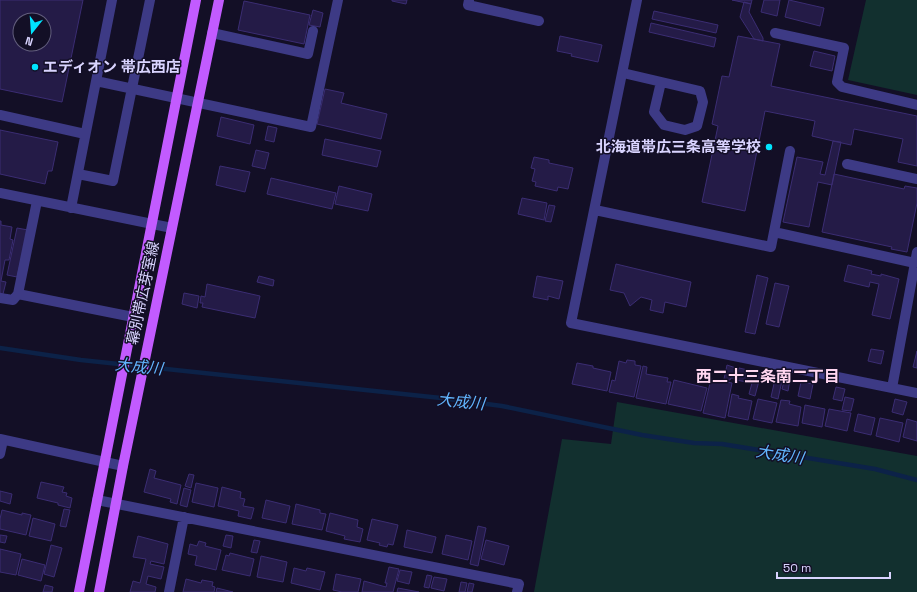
<svg xmlns="http://www.w3.org/2000/svg" width="917" height="592" font-family="'Space Grotesk','Noto Sans JP',sans-serif">
  <style>
    .green { fill: #12302f }
    .lines { fill: none; stroke-linecap: round; stroke-linejoin: round }
    .stream { stroke: #0c2248; stroke-width: 4.5 }
    .building { fill: #241b47; stroke: #3b2d73; fill-rule: evenodd }
    .minor { stroke: #3d3a85; stroke-width: 10 }
    .major { stroke: #c25bff; stroke-width: 10 }
    .poi-dot { fill: #00e5ff; stroke: #130f26; stroke-width: 1.5 }
    .labels { text-anchor: middle; stroke-width: 3; stroke-linejoin: round; paint-order: stroke }
    .poi-label { font-size: 15px; font-weight: bold; fill: #d9d4ff; stroke: #130f26; text-anchor: start }
    .street-label { font-size: 15px; fill: #d9d4ff; stroke: #130f26 }
    .water-label { font-size: 16px; font-style: italic; fill: #62b6ff; stroke: #130f26 }
    .neighbourhood-label { font-size: 16px; font-weight: bold; fill: #ffd6f0; stroke: #130f26 }
  </style>
  <rect width="100%" height="100%" fill="#130f26"/>
  <path class="green" d="M866,0h51v95l-69,-15z
    M617,402l300,54v136h-383l28,-153 49,5z"/>
  <g class="lines">
    <path class="stream" d="M0,348l81,12 360,38 61,8 140,29 52,8 28,1 153,25 42,11"/>
  </g>
  <path class="building" d="M0,0h83l-21,102 -62,-13zM20,20h24v24h-24z
    M392,0h15l-1,4 -14,-3z
    M732,0h20l-1,4z
    M764,0h16l-3,16 -16,-4z
    M789,0l35,8 -4,18 -35,-9z
    M244,1l66,14 -6,29 -66,-14z
    M744,2l7,2 -2,8 14,26v3l-9,-2 -14,-22z
    M313,10l10,3 -3,14 -11,-2z
    M654,11l64,14 -2,8 -64,-14z
    M651,23l65,15 -2,9 -65,-15z
    M560,36l42,9 -4,17 -27,-6 1,-2 -15,-3z
    M738,36l42,8 -9,42 146,30v50l-19,-4 5,-23 -49,-10 -3,16 -18,-4 -21,-5 3,-15 -50,-10 -20,100 -43,-9 16,-76 -6,-2 10,-48 7,1z
    M814,51l21,5 -3,15 -22,-5z
    M325,89l19,4 -3,10 46,11 -6,25 -64,-15z
    M221,117l33,8 -4,19 -33,-8z
    M268,126l9,2 -3,14 -9,-2z
    M0,130l58,12 -6,29h-4l-3,13 -45,-10z
    M325,139l56,12 -4,16 -55,-12z
    M833,141l8,1 -9,43 -14,-3 -9,45 -26,-5 14,-65 26,5 -3,12 5,1z
    M256,150l13,3 -4,16 -13,-3z
    M534,157l15,3v3l24,5 -5,21 -10,-2 -1,4 -22,-5 1,-4 -4,-1 3,-12 -4,-1z
    M220,166l30,6 -5,20 -29,-7z
    M834,174l70,15 1,-3 12,2v15l-10,49 -16,-3 1,-2 -70,-15z
    M271,178l65,15 -4,16 -65,-15z
    M339,186l33,8 -4,17 -33,-7z
    M522,198l25,5 -3,17 -26,-6z
    M549,205l6,1 -4,16 -6,-1z
    M0,221h1v4l11,2 -2,12 3,1 -4,20h-4l-4,21 5,1 -3,12 -3,-1z
    M17,228l11,2 -11,47 -10,-2z
    M616,264l75,18 -5,25 -21,-5 -2,11 -13,-3 2,-10 -11,-3 -11,9 -6,-13 -14,-3z
    M848,265l24,6 -1,3 10,2v-2l18,5 -9,40 -18,-4 7,-31 -9,-2 -1,5 -25,-6z
    M757,275l11,3 -13,56 -10,-2z
    M259,276l15,4 -1,6 -16,-4z
    M537,276l26,5 -4,18 -11,-3v4l-15,-3z
    M775,283l14,3 -10,41 -13,-3z
    M207,284l53,12 -5,22 -53,-11 1,-4h-3l1,-7 4,1z
    M184,293l15,3 -2,12 -15,-4z
    M871,349l13,2 -3,13 -13,-3z
    M917,351v17l-4,-1z
    M627,360l8,1v4l6,1 -7,31 -25,-5 3,-12 3,1 4,-20 7,2z
    M577,363l16,3v2l18,4 -4,19 -35,-7z
    M727,365l9,3 -2,10h-3l-1,2 -6,-1z
    M643,366l4,1 -1,7 22,4 -1,4h4l-5,22 -30,-6z
    M739,368l22,5 -6,23 -6,-2 3,-11 -16,-3z
    M776,375l7,1 -5,23 -7,-2z
    M785,378l5,1 -2,12 -6,-2z
    M711,379l21,4 -7,35 -22,-5z
    M674,380l33,8 -6,23 -33,-7z
    M801,382l12,2 -3,15 -12,-3z
    M836,387l9,2 -3,12 -9,-2z
    M732,394l7,2 -1,2 14,3 -4,19 -20,-4z
    M845,397l9,2 -3,12 -9,-1z
    M758,399l19,4 -5,20 -19,-4z
    M895,399l12,3 -4,13 -11,-3z
    M781,400l9,1 -1,3 12,3 -3,19 -22,-4z
    M805,405l20,4 -3,18 -20,-4z
    M829,409l22,4 -4,18 -22,-5z
    M858,414l17,4 -4,17 -17,-4z
    M880,418l23,5 -4,19 -23,-6z
    M907,419l10,3v19l-14,-4z
    M150,469l6,2 -2,7 27,7 -4,19 -7,-2 1,-3 -27,-7z
    M189,474l5,1 -3,13 -6,-2z
    M41,482l23,5 -2,5 5,1 -1,3 6,2 -2,10 -12,-3v-2l-21,-5z
    M196,483l22,5 -4,19 -22,-5z
    M222,487l19,5 -1,6 5,1 -2,7 11,2 -3,11 -13,-3 1,-5 -21,-5z
    M184,488l7,2 -4,17 -7,-2z
    M0,491l12,3 -2,10 -10,-3z
    M266,500l24,6 -4,17 -24,-5z
    M296,504l24,6v3l6,1 -4,16 -30,-6z
    M64,509l6,1 -4,17 -6,-1z
    M2,510l20,5v-2l9,2 -5,20 -26,-6v-10z
    M330,513l28,7 -1,7 6,2 -3,13 -16,-3 1,-3 -19,-5z
    M33,518l22,6 -4,17 -22,-5z
    M372,519l26,6 -5,20 -5,-1 -1,3 -8,-2 1,-2 -13,-3z
    M478,526l8,2 -8,38 -8,-2z
    M407,530l29,7 -4,16 -28,-6z
    M0,535l7,1 -2,7 -5,-1z
    M226,535l7,1 -2,12 -8,-2z
    M446,535l26,6 -4,19 -26,-6z
    M138,536l30,8 -4,20 -13,-3 -1,3 14,3 -3,12 -13,-3 -2,8 10,3 -1,5h-25l3,-11 7,2 6,-24 -13,-2z
    M254,540l6,1 -3,12 -6,-1z
    M486,540l23,6 -5,19 -23,-6z
    M199,541l7,2 -1,3 16,4 -5,20 -21,-5 2,-9 -9,-2 2,-10 7,2z
    M51,545l11,3 -8,29 -10,-3z
    M0,549l21,5 -5,21 -16,-3z
    M230,553l24,6 -4,17 -28,-6 4,-15 3,1z
    M261,556l26,6 -4,20 -26,-5z
    M22,559l23,6 -4,16 -23,-6z
    M389,567l10,2 -6,23h-31l2,-11 22,6 1,-4h-2z
    M294,568l12,3 1,-3 18,4 -5,18 -29,-7z
    M400,570l12,2 -3,12 -12,-3z
    M336,574l25,5 -3,13h-16l-9,-2z
    M427,575l5,1 -3,12 -5,-1z
    M434,577l13,2 -3,12 -13,-3z
    M186,579l15,4 1,-3 11,2 -1,4 3,1 -1,5h-31z
    M461,582l6,1 -2,9h-6z
    M469,583l5,1 -2,8h-5z
    M45,585l8,2 -1,5h-9z
    M217,588l16,4h-17z
    M398,588l21,4h-22z"/>
  <g class="lines">
    <path class="minor" d="M469,0l-1,5 71,16
      M637,0l-66,323 346,70
      M212,33l96,21 5,-23
      M775,33l69,15 -7,34 5,5 75,18
      M623,73l77,18 3,11 -6,24 -12,4 -21,-5 -10,-13 7,-30
      M96,81l215,46 27,-127
      M0,115l85,19
      M847,164l70,15
      M78,174l35,7 37,-181
      M0,193l172,35
      M37,201l-19,93 115,23
      M71,208l41,-208
      M595,210l176,37 19,-96
      M774,232l141,31
      M0,298l13,2 5,-6
      M892,388l25,-136
      M0,439l123,27
      M0,454l3,-14
      M97,500l422,84 -2,8
      M169,592l15,-75"/>
    <path class="major" d="M79,592l117,-592
      M99,592l24,-126 96,-466"/>
  </g>
  <g class="poi-dot">
    <circle cx="35" cy="67" r="4"/>
    <circle cx="769" cy="147" r="4"/>
  </g>
  <g class="labels">
    <g class="poi-label">
      <text x="43" y="72">エディオン 帯広西店</text>
      <text x="761" y="152" text-anchor="end">北海道帯広三条高等学校</text>
    </g>
    <g class="street-label">
      <text transform="translate(143 293) rotate(-78)" y="5">幕別帯広芽室線</text>
    </g>
    <g class="water-label">
      <text transform="translate(139 366) rotate(6)" y="6">大成川</text>
      <text transform="translate(461 401) rotate(6)" y="6">大成川</text>
      <text transform="translate(780 454) rotate(9)" y="6">大成川</text>
    </g>
    <g class="neighbourhood-label">
      <text x="768" y="382">西二十三条南二丁目</text>
    </g>
  </g>
  <g transform="translate(32 32) rotate(197)"><circle r="19" fill="#130f26" stroke="#625e7d"/>
  <path d="M0-3L7 15L0 10L-7 15Z" fill="#00e5ff"/>
  <text y="-6" font-size="11" font-weight="bold" text-anchor="middle" fill="#d9d4ff">N</text>
  </g>
  <path d="M777 572v6h113v-6" fill="none" stroke="#d9d4ff" stroke-width="2"/>
  <text x="783" y="572" font-size="12" fill="#d9d4ff" stroke="#130f26" stroke-width="3" paint-order="stroke">50 m</text>
</svg>
